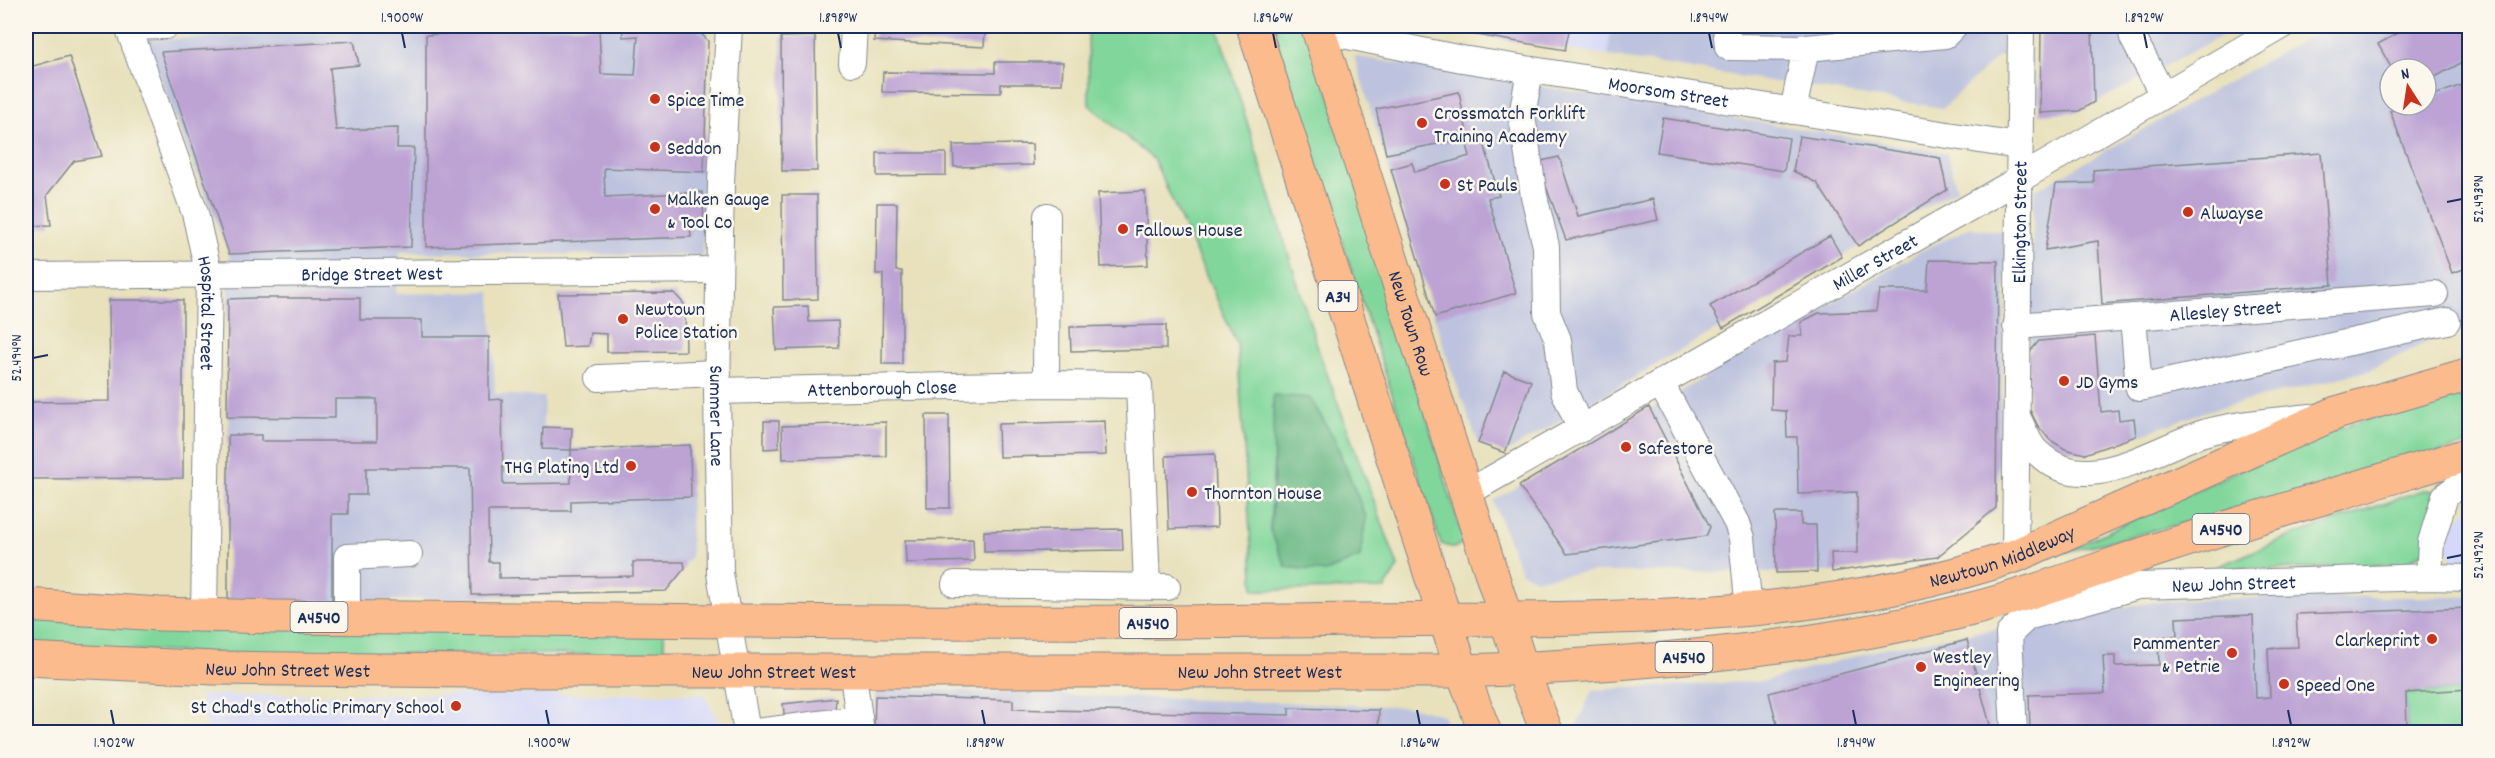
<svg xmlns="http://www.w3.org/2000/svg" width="2495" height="758" font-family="Dekko,sans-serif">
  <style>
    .built { fill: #d5d8f9 }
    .industrial { fill: #bdc3de; fill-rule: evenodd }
    .green { fill: #81d79b; stroke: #4e837c; stroke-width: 1.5; fill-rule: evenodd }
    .forest { fill: #68b883; stroke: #427470; stroke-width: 1.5 }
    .building { fill: #bca3d4 }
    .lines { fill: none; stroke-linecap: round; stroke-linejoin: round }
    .minor-casing { stroke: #82888d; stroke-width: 28 }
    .major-casing { stroke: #82888d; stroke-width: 34 }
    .highway-casing { stroke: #82888d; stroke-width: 35 }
    .minor { stroke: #fff; stroke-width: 26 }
    .major { stroke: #fbbb8d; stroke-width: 32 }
    .highway { stroke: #fbbb8d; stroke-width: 33 }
    .ticks { fill: none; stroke: #1b2f5e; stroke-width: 2 }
    .poi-dot { fill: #c8321e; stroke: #fbf7ec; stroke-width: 2 }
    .labels { text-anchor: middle; stroke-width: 5; stroke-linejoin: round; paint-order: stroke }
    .shield { fill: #fbf7ec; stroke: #5e6b89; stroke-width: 1.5 }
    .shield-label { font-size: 18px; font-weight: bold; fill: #1b2f5e }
    .street-label { font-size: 20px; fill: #1b2f5e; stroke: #fbf7ec }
    .poi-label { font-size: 20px; fill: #1b2f5e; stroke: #fbf7ec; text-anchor: start }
    .neatline { fill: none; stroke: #1b2f5e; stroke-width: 2 }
    .ticks-label { font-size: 15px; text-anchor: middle; fill: #1b2f5e }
  </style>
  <rect width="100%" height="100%" fill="#fbf7ec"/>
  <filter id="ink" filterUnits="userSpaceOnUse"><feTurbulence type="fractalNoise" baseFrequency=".0167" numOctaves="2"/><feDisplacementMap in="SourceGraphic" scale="12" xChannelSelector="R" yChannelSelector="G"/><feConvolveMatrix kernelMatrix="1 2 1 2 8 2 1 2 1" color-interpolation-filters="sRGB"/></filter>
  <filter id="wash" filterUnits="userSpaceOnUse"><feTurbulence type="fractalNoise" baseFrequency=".008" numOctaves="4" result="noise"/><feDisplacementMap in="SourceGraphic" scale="24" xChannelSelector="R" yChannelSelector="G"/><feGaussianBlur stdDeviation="1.35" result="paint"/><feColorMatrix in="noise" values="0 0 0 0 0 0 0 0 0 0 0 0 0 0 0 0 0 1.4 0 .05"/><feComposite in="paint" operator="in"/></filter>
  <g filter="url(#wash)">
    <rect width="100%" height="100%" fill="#e8e1bc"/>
    <path class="built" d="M1418,26h193l-3,30z
      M2469,507v59l-14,-1 -12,-29z
      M703,694l14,24 4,14h-514l-7,-37z"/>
    <path class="industrial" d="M454,26h254l-6,230 -302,-4 -4,42 95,-2 4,102 49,3 -2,52 148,-4 1,111 -25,35 -334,11h-104l1,-348 -84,-214z
      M1611,26h392l-1,27 -59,55 -335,-52z
      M2039,26h201l-162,86 -39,2z
      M2328,26h141v304l-36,9 -63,31 -163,41 -122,43 -20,-5 -15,-9 -12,-14 -9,-18 5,-217zM2390,69h36v36h-36z
      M1354,56l593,97 10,36 -452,264 -27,-10 -30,-82z
      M1969,228l38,4 -10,276 -60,49 -105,15h-246l-50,7 -15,-7 -28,-71 428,-250z
      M2276,597h193v135h-895l18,-42 173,-9 124,-34 264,-45z
      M875,688l537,19 31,8 7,17h-576z"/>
    <path class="green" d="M1088,26h129l102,326 79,214 -13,23 -131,1 -17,-246 -83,-184 -65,-55zM1333,436l-63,94 4,-75z
      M1272,26h37l155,516 -10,6 -13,-4z
      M2469,388v56l-221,63 -186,46 248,-116z
      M2423,490l12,1 -10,60 -22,13 -103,5 -86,-1 72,-30z
      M26,620l638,10v24h-436l-202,-8z
      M2463,690l2,42h-58l-1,-39z"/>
    <path class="forest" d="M1273,395l37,3 23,38 33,81 -6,40 -34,15 -40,-5 -16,-37 4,-38z"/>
    <g id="blocks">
      <path class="building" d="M599,26l2,48 34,1 3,-39 -15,1 -1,-11h72l14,15 -4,131 -100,-4 1,29 97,-5 2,29 -14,1 1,15 -265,10v-212z
        M875,26l110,4 -1,17 -110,-6z
        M1425,26h145l-5,24z
        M2041,26h51l2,76 -15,9 -39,2z
        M2187,26h32v2l-32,-1z
        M2411,26h59v32l-44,24v-13h-34l-14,-25z
        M815,36l2,135h-35l-1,-134z
        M354,41l5,24 -29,3 6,62 62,-2 -1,20h17l-3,99 -182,7 -68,-202z
        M69,56l33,100 -28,5 -27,34 4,30 -25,1v-158z
        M995,62h68l-1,22h-61v9l-119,-1 1,-20 112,1z
        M2470,82v185l-18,6 -62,-162 16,-6h20v-7z
        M1459,92l9,46 -82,16 -10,-45z
        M1663,118l126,20 -5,33 -127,-19z
        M1799,136l141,22 7,32 -89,56 -41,-63 -24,-12z
        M1483,140l16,56 -11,2 28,95 -81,24 -44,-148 21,-6 3,9 55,-16 -3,-11z
        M1032,144l1,21 -79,2 -1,-22z
        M877,153h69v22l-69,1z
        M2321,153l11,132 -230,19 -4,-63 -53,9 11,-66 38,-1 -1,-13z
        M1559,157l19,59 75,-17 5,21 -92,20 -29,-78z
        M1145,191l3,74 -47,2 -3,-74z
        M782,195h35l1,104 -35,1z
        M877,203h20l-1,68h6v93h-20l1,-90h-7z
        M1830,236l12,21 -119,71 -13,-22z
        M1929,260l69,1 -2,247 -59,49 -105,15 -1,-19h26v-61l-59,2 -1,-57h-10l-1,-26 -15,-1 1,-47 14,-1 3,-26h13l-1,-14 18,-9 57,-2 3,-21h48z
        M674,293l11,12 1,46 -79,1v-18l-17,-1 -2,13 -25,1 -5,-53z
        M254,298h106v22h62v17h67v63l13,-1 1,85 68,-1v-33l119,-5 1,52 -120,4v10h-83l1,51h10v16l134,-2v-14h51l1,6 -19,23 -194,4 -2,-127h-104v27h-18v19h-16v88h-104v-167h33v6h116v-42h-42v19l-108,-1 1,-118z
        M109,300h74v178l-157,1v-77l84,-1z
        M808,306l1,16 29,-1 1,27 -63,2 -2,-43z
        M1166,325v24l-95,2 -1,-24z
        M2095,336l6,76 17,-2 1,10 15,-2 2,18 -51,18 -20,-5 -15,-9 -12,-14 -9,-18 -1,-54 11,-13z
        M1504,371l27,10 -26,72 -27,-10z
        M1649,407l61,120 -4,9 -139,18 -48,-68z
        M926,415h23l1,93h-23z
        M764,421h15v27l-15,1z
        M1105,421l1,34 -107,2 -1,-33z
        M886,422v34l-103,3 -1,-33z
        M543,427l29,1 -1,22 -29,-1z
        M1215,454l2,73 -48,2 -3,-73z
        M1775,513h26v12h15l1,47 -41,1z
        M1122,529l1,21 -139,2v-21z
        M973,539l1,22 -68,2 -1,-23z
        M2470,608v81l-64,4 1,39h-377l-1,-37 76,-2 -2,-37h12v10l44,-1 -1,-28 19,-1 -1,-18 77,-3 3,83 14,-1 -2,-49 30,-1 -2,-33z
        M1967,640l25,92h-213l-10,-39z
        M875,696l138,4v9l34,1 242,5v-7l90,2 -1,22h-504z
        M836,698l-1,13 -49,21 -3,-28z"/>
    </g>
  </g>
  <g filter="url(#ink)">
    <use href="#blocks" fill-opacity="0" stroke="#82888d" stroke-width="1.5"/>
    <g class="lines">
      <defs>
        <g id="minor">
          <path id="s1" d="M128,26l67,187 14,62 -5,340"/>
          <path id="s2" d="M729,26l-8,157 -4,208 3,182 27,159"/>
          <path d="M1726,26l2,21 78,1 -13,63"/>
          <path d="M2131,26l2,12 30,57"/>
          <path d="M129,27l36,-1"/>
          <path id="s3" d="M1318,30l144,29 556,87"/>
          <path d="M1806,48l139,-13 9,-9"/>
          <path d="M852,63l2,-37"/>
          <path d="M1530,70l-8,46 12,80 12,50 1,67 11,27 6,51 17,38"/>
          <path id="s4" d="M26,276l693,-6"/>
          <path d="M2133,317l6,71 308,-67"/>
          <path id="s5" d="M2016,326l419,-32"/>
          <path d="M599,378l119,-5"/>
          <path d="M1046,384l1,-168"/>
          <path d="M1661,384l76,139 5,15 7,72"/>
          <path id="s6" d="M717,391l329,-7 93,1 8,201"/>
          <path d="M2017,417c6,10 11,27 20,35 49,49 118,-5 170,-20 33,-9 70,-11 104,-15"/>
          <path id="s7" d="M1465,494l553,-314 264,-154"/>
          <path id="s8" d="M2015,556l6,-530"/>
          <path d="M2429,577l2,-35 14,-46 25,-19"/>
          <path d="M955,584l212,3"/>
          <path d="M347,617v-60l62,-3"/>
          <path d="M852,669l9,63"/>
          <path d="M756,732l103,-13"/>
          <path id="s9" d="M2014,732l-5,-98 18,-17 111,-31 291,-9 41,1"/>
        </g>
        <path id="major" d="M1522,669l25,63
          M1462,671l23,61"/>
        <g id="highway">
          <path d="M1253,26l209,645"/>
          <path id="s10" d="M1317,26l205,643"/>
          <path id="s11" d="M26,605l133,9 115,3c360,2 720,9 1080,3 221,-3 449,8 661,-64l321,-143 134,-39"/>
          <path id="s12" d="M26,659l188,9 256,3h992c172,-6 343,-20 510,-62 67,-17 133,-43 199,-64 99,-32 199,-61 299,-91"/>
        </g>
      </defs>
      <use href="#minor" class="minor-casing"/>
      <use href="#major" class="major-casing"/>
      <use href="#highway" class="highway-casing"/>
      <use href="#minor" class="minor"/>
      <use href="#major" class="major"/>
      <use href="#highway" class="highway"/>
    </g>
  </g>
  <path class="ticks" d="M402,33l3,15M838,33l3,15M1273,33l3,15M1709,33l3,15M2144,33l3,15M2447,202l15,-3M33,358l15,-3M2447,558l15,-3M111,710l3,15M546,710l3,15M982,710l3,15M1417,710l3,15M1853,710l3,15M2288,710l3,15"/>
  <g class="poi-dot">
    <circle cx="655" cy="99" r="6"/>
    <circle cx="1422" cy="123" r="6"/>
    <circle cx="655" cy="147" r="6"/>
    <circle cx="1445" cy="184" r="6"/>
    <circle cx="655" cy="209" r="6"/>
    <circle cx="2188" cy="212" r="6"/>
    <circle cx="1123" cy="229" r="6"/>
    <circle cx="623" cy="319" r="6"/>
    <circle cx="2064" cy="381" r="6"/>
    <circle cx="1626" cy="447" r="6"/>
    <circle cx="631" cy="466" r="6"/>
    <circle cx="1192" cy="492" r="6"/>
    <circle cx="2432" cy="639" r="6"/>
    <circle cx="2232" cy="653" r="6"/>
    <circle cx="1921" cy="667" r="6"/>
    <circle cx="2284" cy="684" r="6"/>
    <circle cx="456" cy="706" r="6"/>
  </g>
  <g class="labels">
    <g class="shield">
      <rect x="1318.5" y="281" width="39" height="30" rx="4.5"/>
      <rect x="2192.5" y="514" width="57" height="30" rx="4.5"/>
      <rect x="290.5" y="602" width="57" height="30" rx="4.5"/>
      <rect x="1119.5" y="608" width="57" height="30" rx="4.5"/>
      <rect x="1655.5" y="642" width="57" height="30" rx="4.5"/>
    </g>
    <g class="shield-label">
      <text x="1338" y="302">A34</text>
      <text x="2221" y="535">A4540</text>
      <text x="319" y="623">A4540</text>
      <text x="1148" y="629">A4540</text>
      <text x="1684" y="663">A4540</text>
    </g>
    <g class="street-label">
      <text dy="7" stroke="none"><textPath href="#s3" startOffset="356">Moorsom Street</textPath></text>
      <text dy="7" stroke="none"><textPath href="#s8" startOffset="334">Elkington Street</textPath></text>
      <text dy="7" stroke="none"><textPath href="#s7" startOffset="471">Miller Street</textPath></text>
      <text dy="7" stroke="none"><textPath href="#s4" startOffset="346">Bridge Street West</textPath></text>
      <text dy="7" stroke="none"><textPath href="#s5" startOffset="210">Allesley Street</textPath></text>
      <text dy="7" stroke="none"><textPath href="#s1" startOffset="300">Hospital Street</textPath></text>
      <text dy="7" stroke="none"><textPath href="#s10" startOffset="312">New Town Row</textPath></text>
      <text dy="7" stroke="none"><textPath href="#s6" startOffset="165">Attenborough Close</textPath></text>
      <text dy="7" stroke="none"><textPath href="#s2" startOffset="390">Summer Lane</textPath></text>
      <text dy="7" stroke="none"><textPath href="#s11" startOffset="1983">Newtown Middleway</textPath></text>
      <text dy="7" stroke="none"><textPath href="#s9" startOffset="334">New John Street</textPath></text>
      <text dy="7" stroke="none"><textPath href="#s12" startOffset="262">New John Street West</textPath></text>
      <text dy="7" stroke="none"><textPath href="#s12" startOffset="748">New John Street West</textPath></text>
      <text dy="7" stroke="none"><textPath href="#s12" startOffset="1234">New John Street West</textPath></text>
    </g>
    <g class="poi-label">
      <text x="667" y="106">Spice Time</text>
      <text x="1434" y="119">Crossmatch Forklift<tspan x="1434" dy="23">Training Academy</tspan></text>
      <text x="667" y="154">Seddon</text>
      <text x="1457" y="191">St Pauls</text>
      <text x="667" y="205">Malken Gauge<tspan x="667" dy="23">&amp; Tool Co</tspan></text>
      <text x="2200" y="219">Alwayse</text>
      <text x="1135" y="236">Fallows House</text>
      <text x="635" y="315">Newtown<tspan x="635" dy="23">Police Station</tspan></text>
      <text x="2076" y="388">JD Gyms</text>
      <text x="1638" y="454">Safestore</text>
      <text x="619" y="473" text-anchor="end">THG Plating Ltd</text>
      <text x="1204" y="499">Thornton House</text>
      <text x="2420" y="646" text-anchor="end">Clarkeprint</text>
      <text x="2220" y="649" text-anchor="end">Pammenter<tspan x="2220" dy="23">&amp; Petrie</tspan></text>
      <text x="1933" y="663">Westley<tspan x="1933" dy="23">Engineering</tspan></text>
      <text x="2296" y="691">Speed One</text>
      <text x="444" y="713" text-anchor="end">St Chad's Catholic Primary School</text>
    </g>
  </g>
  <rect width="2495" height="758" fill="none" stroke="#fbf7ec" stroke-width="66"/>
  <g transform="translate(2408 87) rotate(348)"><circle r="28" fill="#fbf7ec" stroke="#a1a7b3" stroke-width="1.5"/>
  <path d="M0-4.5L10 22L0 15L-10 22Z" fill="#c8321e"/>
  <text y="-9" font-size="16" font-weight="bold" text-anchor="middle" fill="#1b2f5e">N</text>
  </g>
  <rect x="33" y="33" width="2429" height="692" class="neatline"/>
  <g class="ticks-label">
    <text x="402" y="22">1.900°W</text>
    <text x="838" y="22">1.898°W</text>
    <text x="1273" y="22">1.896°W</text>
    <text x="1709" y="22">1.894°W</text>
    <text x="2144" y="22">1.892°W</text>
    <text transform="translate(2478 199) rotate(-90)" y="5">52.493°N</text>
    <text transform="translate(16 358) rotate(-90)" y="5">52.494°N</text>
    <text transform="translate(2478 555) rotate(-90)" y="5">52.492°N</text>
    <text x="114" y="747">1.902°W</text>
    <text x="549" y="747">1.900°W</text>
    <text x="985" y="747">1.898°W</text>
    <text x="1420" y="747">1.896°W</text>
    <text x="1856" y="747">1.894°W</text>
    <text x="2291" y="747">1.892°W</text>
  </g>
</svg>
